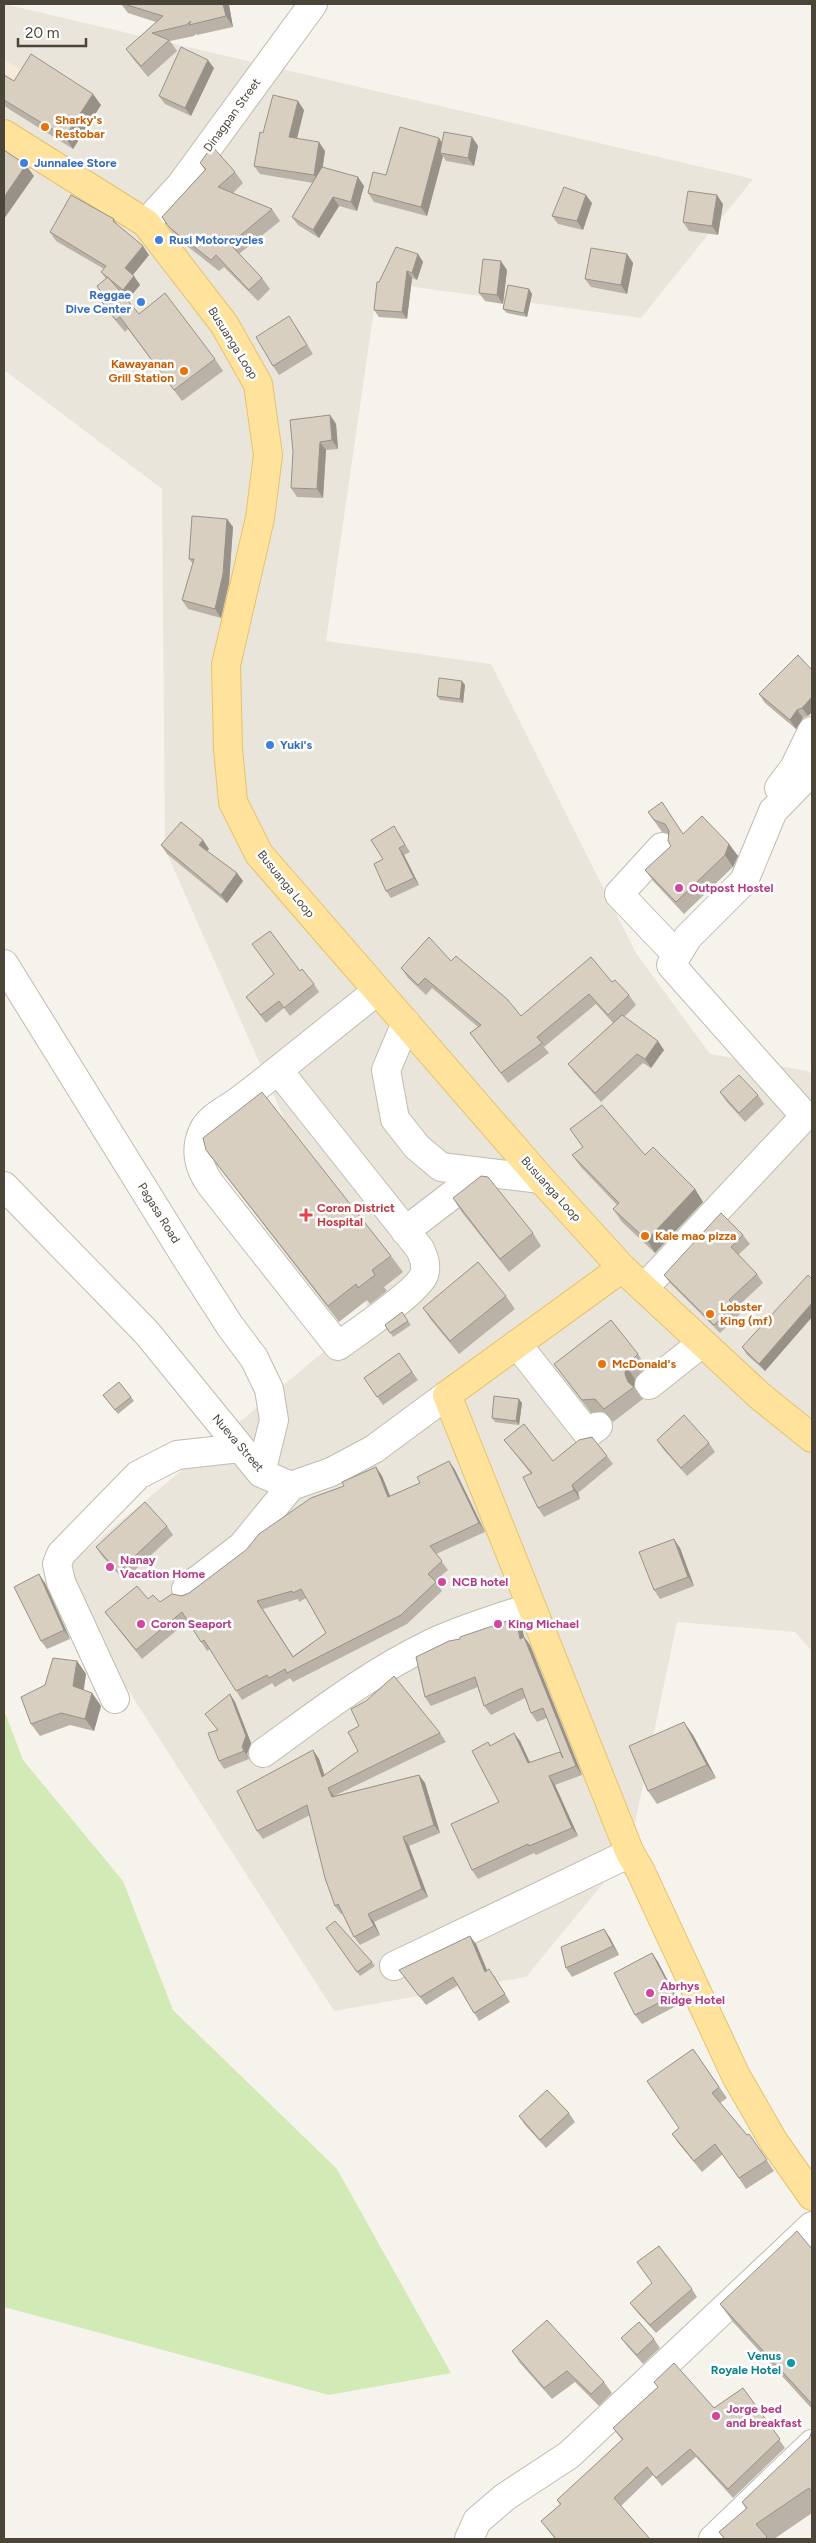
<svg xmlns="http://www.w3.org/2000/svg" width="816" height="2543" font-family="Figtree,sans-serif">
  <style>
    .residential { fill: #eae5da }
    .commercial { fill: #f7ead8 }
    .green { fill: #d2eab5 }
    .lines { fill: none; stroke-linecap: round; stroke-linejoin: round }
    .minor-casing { stroke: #c2bbae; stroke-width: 30 }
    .major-casing { stroke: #e6c16a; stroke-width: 30 }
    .minor { stroke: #fff; stroke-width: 28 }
    .major { stroke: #ffe39c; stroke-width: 28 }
    .wall { fill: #bab2a6; fill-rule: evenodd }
    .shaded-wall { fill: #979187 }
    .building { fill: #d8cfc1; stroke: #979187; fill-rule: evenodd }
    .food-dot { fill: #e8710a; stroke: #fff; stroke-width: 2 }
    .shop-dot { fill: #3f7fe0; stroke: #fff; stroke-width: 2 }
    .hotel-dot { fill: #d1479c; stroke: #fff; stroke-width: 2 }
    .health-dot { fill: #e0444e; stroke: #fff; stroke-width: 2 }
    .culture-dot { fill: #0f9aa8; stroke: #fff; stroke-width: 2 }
    .labels { text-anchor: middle; stroke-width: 5; stroke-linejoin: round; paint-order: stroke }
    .street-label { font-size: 12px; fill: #4b4439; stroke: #fff }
    .food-label { font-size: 12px; font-weight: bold; fill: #c56008; stroke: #fff; text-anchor: start }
    .shop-label { font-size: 12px; font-weight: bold; fill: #366cbe; stroke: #fff; text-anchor: start }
    .hotel-label { font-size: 12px; font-weight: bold; fill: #b23c85; stroke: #fff; text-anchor: start }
    .health-label { font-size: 12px; font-weight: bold; fill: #be3a42; stroke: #fff; text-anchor: start }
    .culture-label { font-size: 12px; font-weight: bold; fill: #0d838f; stroke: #fff; text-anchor: end }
  </style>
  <rect width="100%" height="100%" fill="#f6f3ec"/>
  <path class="residential" d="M4,4l749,175 -112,139 -263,-36 -52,359 165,23 145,289 74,101 98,17 4,4v576l-17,-19 -118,-10 -48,230 -103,125 -192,34 -279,-435 315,-263 -205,-464 -3,-360 -158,-119z"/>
  <path class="commercial" d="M4,60l25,13 -20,38 -5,-3z"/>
  <path class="green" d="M4,1710l19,50 100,121 50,129 164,159 114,204 -122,22 -325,-88z"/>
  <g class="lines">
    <defs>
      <path id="minor" d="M146,223l34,-37 133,-182
        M779,788l15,-20 18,-37
        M662,847l-43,47 58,61
        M4,964l183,295 43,67 24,32 15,31 5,31 -13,53
        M406,1023l-20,47 9,49 22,28 24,20 100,12
        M278,1070l142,179c4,9 7,16 4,26 -7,17 -68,58 -86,71l-127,-161c-12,-16 -17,-35 -8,-54 7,-15 26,-22 38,-32 46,-35 90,-72 135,-107
        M4,1186l143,147 114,140 30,13 40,-14 43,-23 73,-54
        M405,1231l77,-59
        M644,1288l161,-172 -134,-151 17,-28 56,-56 29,-70 39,-40
        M517,1344l71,90 10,-8
        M649,1385l53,-42
        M186,1589l56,-43 49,-60
        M115,1699l-54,-117 -4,-18 4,-10 77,-79 39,-20 63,-7
        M263,1753c53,-38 105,-79 165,-108 32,-16 69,-26 103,-38
        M394,1966l236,-113
        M469,2539l8,-18 28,-24 64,-42 243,-229
        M713,2539l99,-95"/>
      <path id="major" d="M4,134l142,89 78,101 34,60 10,71 -8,63 -34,147 2,84 5,53 26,52 282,325 81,89 139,129 51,41
        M622,1268l-175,127 183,458 10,17 96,206 38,66 38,54"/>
    </defs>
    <use href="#minor" class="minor-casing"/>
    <use href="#major" class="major-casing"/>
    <use href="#minor" class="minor"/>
    <use href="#major" class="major"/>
  </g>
  <path class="wall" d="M121,4h109l-1,1 4,22 -36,8 -1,-1 -2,2 -24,5 7,10 -29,26 -14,-17 -8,-11 30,-27 -28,-9z
    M214,68l-23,48 -26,-12 -6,-8z
    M4,75l10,6 87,24 -28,44 -69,-43z
    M304,110l-7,29 28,12 -2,16 41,19 -7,25 -18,-5 -20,32 -21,-13 -6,-8 21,-34 -53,-9 -6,-8 9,-33z
    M472,137l6,9 -4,20 -28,-5 -3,-5 -16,60 -53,-14 -6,-9 18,-18 56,-32z
    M200,163l35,9 8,11 -10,10 39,16 8,12 -41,33 23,24 8,11 -12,12 -34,-34 -5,4 -41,-32 -16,-22 43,-47z
    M592,203l-9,27 -25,-6 -6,-8z
    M723,204l-5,31 -29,-4 -6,-9z
    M114,219l5,8 30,28 -16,20 7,10 -11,13 -11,-9 21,25 76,45 8,12 -41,30 -54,-72 -3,3 -15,-18 -8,-12 4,-3 -9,-13 9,-7 -5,-7 3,-3 -48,-28 -6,-9z
    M418,254l5,8 -6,18 -5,-2 -5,41 -28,-2 -5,-7 5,-28z
    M627,254l6,9 -6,31 -36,-7 -6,-8z
    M507,270l-4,34 -18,-3 -6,-8z
    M529,289l3,5 -5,23 -20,-4 -4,-4z
    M295,325l18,29 -34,21 -6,-9z
    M330,415l6,9 2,25 -12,1 -3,48 -26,-1 -6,-9z
    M227,519l6,8 -4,56 -8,35 -33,-9 -6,-9 11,-36 -4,-5z
    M812,670v42l-4,4 -5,2 -7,11 -31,-26 -6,-9z
    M465,685l-2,18 -23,-3 -3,-4z
    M648,812l36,22 45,10 9,12 -5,11 -49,47 -30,-32 -9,-12 26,-24 -3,-12 -6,-2z
    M394,826l16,26 -6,3 15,30 -28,13 -5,-7 -3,-32z
    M161,845l48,4 -2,2 30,22 6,8 -16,22 -60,-49z
    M451,961l70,55 91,-34 17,13 7,10 -12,12 40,33 -13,18 -8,-5 -42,39 -27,-30 -6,-8 45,-41 -17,-19 -52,43 5,6 -41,30 -38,-50 8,-6 -46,-39 -6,7 -18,-17 -7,-10z
    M300,971l14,13 5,8 -29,24 -6,-8 -18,15 -20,-26z
    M720,1092l38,3 6,9 -19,18 -19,-21z
    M206,1150l185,106 12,16 -19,15 3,4 -17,13 -3,-4 -28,22 -121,-156z
    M572,1155h73l50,34 8,13 -48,51 -33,-31 -9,-13 4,-4 -36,-38z
    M453,1198l80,35 8,13 -32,26 -48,-61z
    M743,1235l7,9 -12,11 19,19 6,9 -27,25 4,6 -20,19 -50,-50 -6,-8z
    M812,1279v38l-47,54 -18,-16 -5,-8z
    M506,1296l9,13 -56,45 -28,-34 -8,-12z
    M408,1321l3,4 -18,12 -8,-12z
    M399,1353l19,27 -35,25 -19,-27z
    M638,1354l8,13 -11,12 -1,7 9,13 -30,23 -9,-10 -13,1 -28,-37 -9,-12z
    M103,1395l28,2 3,4 -16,13z
    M522,1403l-3,22 -24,-3 -3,-4z
    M504,1440l49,21 54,-5 6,8 -35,29 2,6 -36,18 -6,-9 -7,-34z
    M657,1440l52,3 6,9 -28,24 -24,-27z
    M449,1461l6,9 30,62 -49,22 12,16 -13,11 7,10 -35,33 -114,58 -3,-4 -15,9 -3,-4 -30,17 -32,-51 -3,2 -19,-30 -46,38 -31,-39 -6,-8 43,-13 12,3 29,-9 155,-107 32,-19 6,9 8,20 30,-13zM306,1598l20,35 -33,23 -30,-47 35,-10 1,3z
    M167,1526l6,9 -49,45 -22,-24 -6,-9z
    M680,1548l14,38 -34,13 -6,-9z
    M45,1583l25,56 -23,10 -6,-8z
    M522,1627l2,10 6,8 52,130 -27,10 23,51 -42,19 -2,-2 -56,26 -6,-9 27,-68 -11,-60 3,4 29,-5 10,21 32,-7 -15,-37 -10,4 -6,-9 -6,-15 -34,17 -7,-9 -6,-19 -47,19 -6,-9z
    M77,1661l9,13 -2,16 8,3 9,13 -7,25 -24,-6 -30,11 -9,-12 14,-39z
    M230,1694l5,8 16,41 -4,11 2,5 -25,10 -5,-8 -2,-31z
    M440,1733l6,9 -112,54 85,-21 6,8 15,50 -31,13 19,51 -54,25 6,13 -20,10 -6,-8 -11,-23h-2l-6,-8 -25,-91 -47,24 -6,-8 56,-81 6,9 6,17z
    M693,1735l23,43 -59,26 -9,-13z
    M326,1928l46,34 3,4 -15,10z
    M604,1929l6,9 9,17 -47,22 -6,-9z
    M476,1944l11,26 8,7 15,25 -31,19 -21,-36 -32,20 -27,-35z
    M652,1953l6,9 22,42 -38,20 -7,-9z
    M693,2049l34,49 -7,5 27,32 2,-1 25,37 -28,18 -23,-35 -21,18 -23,-28 -7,-10 7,-6z
    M569,2113l6,9 -29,26 -21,-23 -6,-9z
    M812,2249v160l-79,-87 -13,-18z
    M692,2289l5,8 -41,36 -20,-22 -6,-8z
    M621,2338l33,1 6,9 -17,16 -15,-17z
    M512,2351l92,31 8,11 -13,13 -24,-24 -23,17 -32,-36z
    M654,2382l60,26 29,-20 42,60 -52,50 -37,-41 -34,29 -9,-11 -32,31 29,33h-95l-14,-18 19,-16 -3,-5 65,-60 -9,-12 45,-41z
    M812,2430v83l-38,26h-50l-5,-7 27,-23 -4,-7 68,-65z"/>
  <path class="shaded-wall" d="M223,4h5l1,1 4,22 -7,-11z
    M208,60l6,8 -23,48 -6,-8z
    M93,94l8,11 -28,44 -8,-12z
    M298,101l6,9 -9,36 -6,-9z
    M472,137l6,9 -4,20 -6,-8z
    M439,138l6,9 -5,6 3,3 -16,60 -6,-9z
    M319,142l6,9 -5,33 -6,-9z
    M26,165l8,11 -30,43v-22z
    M358,177l6,9 -7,25 -6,-9z
    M586,195l6,8 -9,27 -6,-9z
    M717,195l6,9 -5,31 -6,-9z
    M333,197l6,9 -20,32 -6,-8z
    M143,246l6,9 -18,22 -6,-9z
    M418,254l5,8 -6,18 -5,-7z
    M627,254l6,9 -6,31 -6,-9z
    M501,261l6,9 -4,34 -6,-9z
    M407,271l5,7 -5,41 -5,-7z
    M134,276l6,9 -11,13 -6,-8z
    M529,289l3,5 -5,23 -3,-4z
    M330,415l6,9 2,25 -6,-9z
    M320,442l6,8 -3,48 -6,-9z
    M227,519l6,8 -4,56 -8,35 -6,-9z
    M462,681l3,4 -2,18 -3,-4z
    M812,697v15l-4,4 -6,-8z
    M797,710l6,8 -7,11 -6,-9z
    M203,840l6,9 -4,4 -6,-8z
    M729,844l9,12 -5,11 -8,-12z
    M399,848l5,7 15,30 -5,-7z
    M237,873l6,8 -16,22 -6,-8z
    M658,1041l6,9 -13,18 -6,-9z
    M695,1189l8,13 -48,51 -8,-13z
    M812,1303v14l-47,54 -6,-7z
    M626,1366l9,13 -1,8 -6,-5 -3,-8z
    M519,1399l3,4 -3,22 -3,-4z
    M449,1461l6,9 30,62 -6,-9z
    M376,1467l6,9 12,30 -6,-9z
    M572,1485l6,8 2,6 -6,-9z
    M674,1539l6,9 14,38 -6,-9z
    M39,1574l6,9 25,56 -6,-9z
    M516,1618l6,9 4,20 -6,-8z
    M524,1637l6,8 52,130 -6,-9z
    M77,1661l9,13 -4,24 -9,-12z
    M92,1693l9,13 -7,25 -9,-12z
    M230,1694l5,8 16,41 -4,11 2,5 -5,-8z
    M684,1722l9,13 23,43 -9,-13z
    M514,1733l6,8 14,31 -6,-9z
    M313,1750l6,9 9,27 -6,-9z
    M419,1775l6,8 15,50 -6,-8z
    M549,1776l6,9 23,51 -6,-8z
    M328,1788l6,8 -2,1z
    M403,1837l6,9 19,51 -6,-8z
    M368,1914l6,8 6,13 -6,-9z
    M604,1929l6,9 9,17 -6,-9z
    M470,1936l6,8 15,36 -6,-8z
    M652,1953l6,9 22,42 -6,-9z"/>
  <path class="building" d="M124,4h99l3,12 -37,9 2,-4 -5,4 -34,8 17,7 -28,26 -15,-17 37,-33z
    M181,47l27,13 -23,48 -26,-12z
    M31,54l62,40 -28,43 -61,-37v-25l10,6z
    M273,95l25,6 -9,36 30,5 -5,33 -60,-9 6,-34 3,1z
    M400,127l39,11 -18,69 -53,-14 5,-21 13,3z
    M444,132l28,5 -4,21 -28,-5z
    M212,146l23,26 -17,15 54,22 -42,35 32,34 -13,12 -33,-35 -5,5 -41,-32 -8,-11 44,-48 -6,-6z
    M4,150l22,15 -22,32z
    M322,167l36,10 -7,25 -18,-5 -20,33 -21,-13z
    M564,187l22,8 -9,26 -25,-5z
    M688,191l29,4 -5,31 -29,-4z
    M71,195l43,24 -1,2 30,25 -18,22 9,8 -11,14 -22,-18 5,-6 -56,-34z
    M396,247l22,7 -6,19 -5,-2 -5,41 -28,-2 3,-28h2z
    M591,248l36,6 -6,31 -36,-6z
    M483,259l18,2 -4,34 -18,-2z
    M108,277l31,37 26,-21 50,66 -41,31 -54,-73 -4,3 -14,-18 4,-3 -9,-13z
    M508,285l21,4 -5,24 -21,-4z
    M289,316l18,29 -34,21 -17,-29z
    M330,415l2,25 -12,2 -3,47 -26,-1 2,-36 -3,-32z
    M192,516l35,3 -4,55 -8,35 -33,-9 12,-41h-5z
    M798,655l14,15v27l-10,11 -5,2 -7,10 -31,-26z
    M439,678l23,3 -2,18 -23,-3z
    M662,802l21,32 19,-18 27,28 -4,11 -49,47 -31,-32 26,-24 -3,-5 1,-10 -4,-7 -11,-4 -6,-8z
    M181,822l22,18 -4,5 38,28 -16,22 -60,-50z
    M394,826l11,19 -6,3 15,30 -28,13 -12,-27 9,-5 -12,-19z
    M270,931l30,40 2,-2 12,15 -30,24 -5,-7 -18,14 -15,-18 28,-23 -22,-30z
    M429,937l22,24 5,-5 51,43 14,17 70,-59 21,25 3,-2 14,15 -21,20 -19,-21 -52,43 5,6 -41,30 -31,-40 11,-8 -56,-47 -7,7 -17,-17z
    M622,1015l36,26 -13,18 -8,-5 -42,39 -27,-29z
    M739,1075l19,20 -19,18 -19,-21z
    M262,1092l129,164 -19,14 3,5 -17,13 -2,-4 -28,22 -122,-156 -3,-12z
    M602,1105l43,50 8,-8 42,42 -48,51 -34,-31 6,-6 -47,-48 11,-8 -13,-18z
    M481,1176l7,1 45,56 -33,26 -47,-61z
    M721,1213l22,22 -12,12 26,27 -28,26 5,5 -20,20 -50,-50z
    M478,1262l28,34 -56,45 -27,-33z
    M808,1275l4,4v24l-53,61 -17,-17z
    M402,1312l6,9 -18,12 -5,-8z
    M611,1320l27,34 -12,12 -1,8 3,8 6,5 -30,22 -9,-10 -13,1 -28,-36z
    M399,1353l13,19 -35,25 -13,-19z
    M119,1382l12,15 -16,13 -12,-15z
    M494,1396l25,3 -3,22 -24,-3z
    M684,1415l25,28 -28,25 -24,-28z
    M524,1424l29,37 26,-21 13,-3 15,19 -35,29 2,5 -36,18 -15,-31 9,-4 -28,-33z
    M449,1461l30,62 -49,23 12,15 -14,13 8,8 -35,33 -114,58 -2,-4 -16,9 -2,-3 -31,16 -32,-51 -3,2 -19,-30 -46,38 -31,-38 32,-26 11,13 5,-4 7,7 12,-8 10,2 7,-3 57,-43 13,-16 52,-36 33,-12 -2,-4 34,-15 12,30 32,-14 -3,-6zM301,1589l25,44 -33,24 -36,-56 35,-10 1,2z
    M145,1502l22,24 -49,46 -22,-25z
    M674,1539l14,38 -34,13 -15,-38z
    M39,1574l25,56 -23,11 -27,-54z
    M516,1618l4,21 4,-2 52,129 -27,10 23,52 -43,18 -1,-2 -56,26 -21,-46 48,-22 -27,-51 16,-9 2,4 24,-13 14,30 32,-11 3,6 -20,-50 -12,5 -9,-25 -38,18 -9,-29 -50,20 -9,-40 33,-16 11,-2v-2z
    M53,1658l24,3 -4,25 19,7 -7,26 -24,-6 -30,11 -10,-27 24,-12z
    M394,1676l46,57 -112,55 4,9 87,-22 15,50 -31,12 19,52 -54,25 6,12 -20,11 -16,-33 -3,2 -10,-28 -18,-73 -50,26 -20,-40 76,-41 9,27 36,-26 -10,-19 11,-6 -8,-17 15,-8z
    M230,1694l16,42 -4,11 2,4 -25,10 -11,-28 10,-3 -13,-16z
    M684,1722l23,43 -59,26 -19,-45z
    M335,1921l37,41 -15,10 -31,-44z
    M604,1929l9,17 -47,22 -5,-21z
    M470,1936l15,36 4,-3 16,25 -31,19 -21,-36 -33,20 -21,-27z
    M652,1953l22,42 -39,20 -21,-42z
    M693,2049l26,38 -7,6 35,42 2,-1 18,26 -28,18 -24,-34 -21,17 -22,-27 7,-6 -32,-47z
    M547,2090l22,23 -29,27 -21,-24z
    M797,2231l15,18v155l-92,-100z
    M659,2246l33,43 -42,36 -20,-22 22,-20 -15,-21z
    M547,2320l57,62 -13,12 -24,-23 -23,17 -32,-37z
    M639,2322l15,17 -17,16 -16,-17z
    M674,2363l40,45 29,-20 37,51 -52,50 -38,-40 -34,29 -9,-11 -33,31 36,41h-94l-15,-18 20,-17 -4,-4 66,-61 -10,-11 45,-41 -4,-5z
    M812,2430v62l-3,-4 -53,36 11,13 -2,2h-40l-6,-7 28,-24 -5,-6 68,-65z"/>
  <g class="food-dot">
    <circle cx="45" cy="127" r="5"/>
    <circle cx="184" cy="371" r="5"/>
    <circle cx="645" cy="1236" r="5"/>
    <circle cx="710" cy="1314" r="5"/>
    <circle cx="602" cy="1364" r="5"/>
  </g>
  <g class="shop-dot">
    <circle cx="24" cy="163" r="5"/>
    <circle cx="159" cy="240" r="5"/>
    <circle cx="141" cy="302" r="5"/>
    <circle cx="270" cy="745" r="5"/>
  </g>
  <g class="hotel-dot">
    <circle cx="679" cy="888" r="5"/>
    <circle cx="110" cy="1567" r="5"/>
    <circle cx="442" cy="1582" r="5"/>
    <circle cx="141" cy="1624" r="5"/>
    <circle cx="498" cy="1624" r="5"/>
    <circle cx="650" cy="1993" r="5"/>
    <circle cx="716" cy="2416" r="5"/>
  </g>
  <path class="health-dot" d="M303.5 1207.5h5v5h5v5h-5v5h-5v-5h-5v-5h5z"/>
  <circle class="culture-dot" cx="791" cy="2363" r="5"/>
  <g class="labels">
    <g class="street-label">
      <text transform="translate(232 115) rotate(-54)" y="4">Dinagpan Street</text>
      <text transform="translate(233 343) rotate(58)" y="4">Busuanga Loop</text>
      <text transform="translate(286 884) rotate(51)" y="4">Busuanga Loop</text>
      <text transform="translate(551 1189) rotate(48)" y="4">Busuanga Loop</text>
      <text transform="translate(159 1213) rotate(58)" y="4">Pagasa Road</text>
      <text transform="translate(238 1443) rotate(49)" y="4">Nueva Street</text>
    </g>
    <g class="food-label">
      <text x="55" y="124">Sharky's<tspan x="55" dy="14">Restobar</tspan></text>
      <text x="174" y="368" text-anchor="end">Kawayanan<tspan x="174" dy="14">Grill Station</tspan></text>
      <text x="655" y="1240">Kale mao pizza</text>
      <text x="720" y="1311">Lobster<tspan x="720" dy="14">King (mf)</tspan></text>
      <text x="612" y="1368">McDonald's</text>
    </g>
    <g class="shop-label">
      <text x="34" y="167">Junnalee Store</text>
      <text x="169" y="244">Rusi Motorcycles</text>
      <text x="131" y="299" text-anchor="end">Reggae<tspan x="131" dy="14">Dive Center</tspan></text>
      <text x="280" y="749">Yuki's</text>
    </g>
    <g class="hotel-label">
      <text x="689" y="892">Outpost Hostel</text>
      <text x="120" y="1564">Nanay<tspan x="120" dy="14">Vacation Home</tspan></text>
      <text x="452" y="1586">NCB hotel</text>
      <text x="151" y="1628">Coron Seaport</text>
      <text x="508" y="1628">King Michael</text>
      <text x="660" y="1990">Abrhys<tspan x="660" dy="14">Ridge Hotel</tspan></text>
      <text x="726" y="2413">Jorge bed<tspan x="726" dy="14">and breakfast</tspan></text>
    </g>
    <g class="health-label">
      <text x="317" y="1212">Coron District<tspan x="317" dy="14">Hospital</tspan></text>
    </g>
    <g class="culture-label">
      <text x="781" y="2360">Venus<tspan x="781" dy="14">Royale Hotel</tspan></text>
    </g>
  </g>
  <rect width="816" height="2543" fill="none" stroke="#4b4439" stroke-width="10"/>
  <path d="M18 38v8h68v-8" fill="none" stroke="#4b4439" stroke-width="2.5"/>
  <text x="25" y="38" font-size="15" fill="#4b4439" stroke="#ffffff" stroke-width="4" paint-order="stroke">20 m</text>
</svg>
